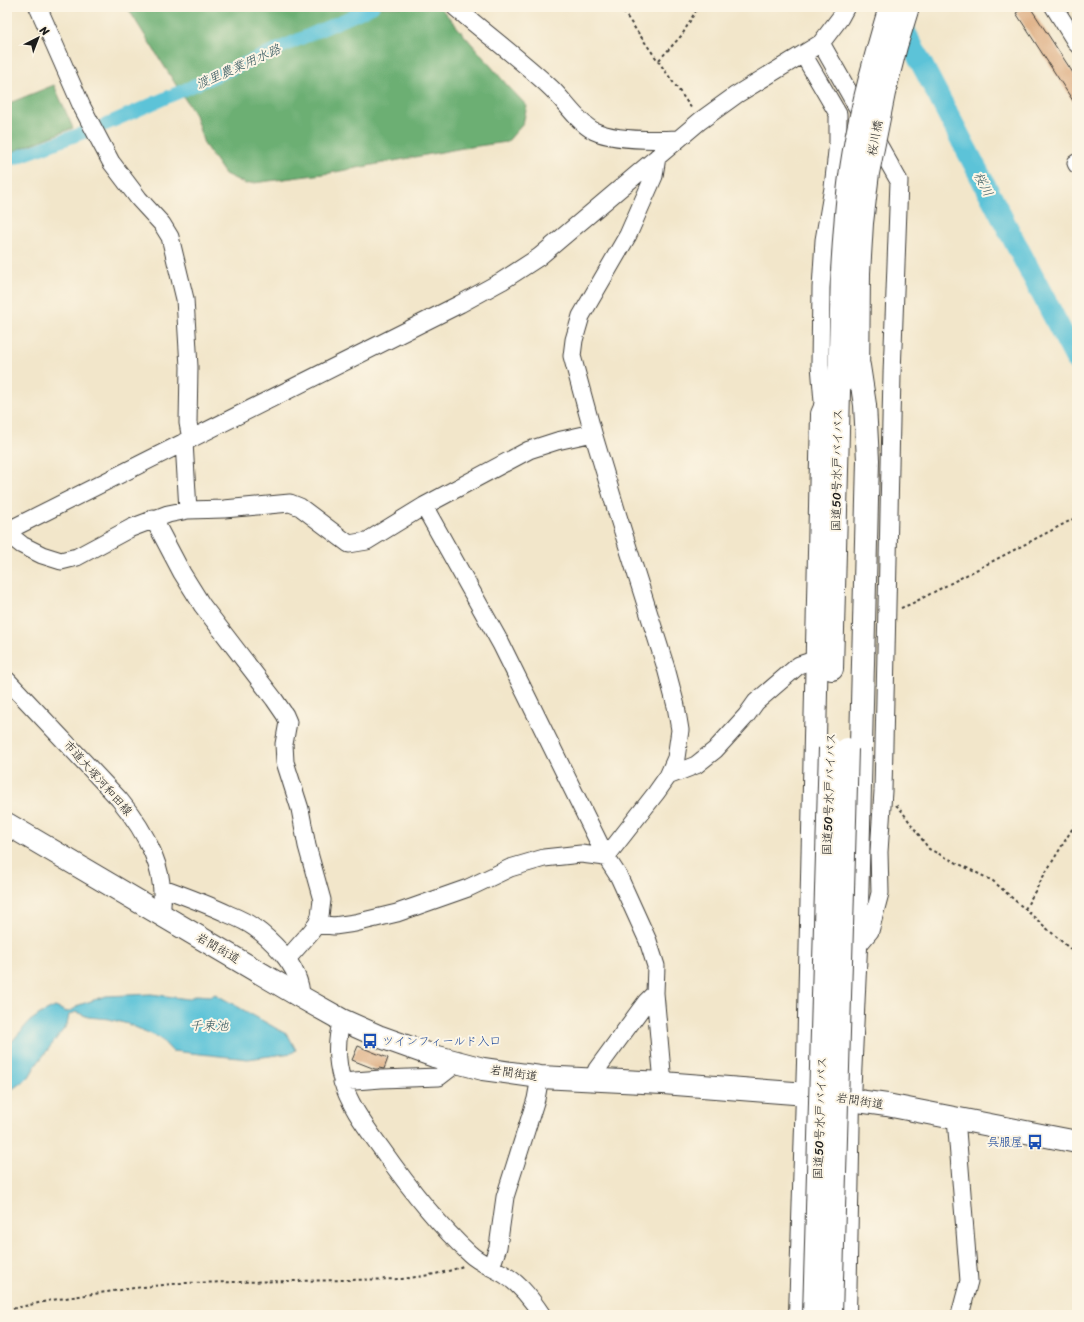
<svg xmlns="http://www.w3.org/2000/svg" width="1084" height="1322" font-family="Sriracha,'Klee One',sans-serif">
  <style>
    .forest { fill: #6caf73; stroke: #446648 }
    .water { fill: #5bc3d8; stroke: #3c707a }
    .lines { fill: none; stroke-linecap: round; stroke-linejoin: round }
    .canal { stroke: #5bc3d8; stroke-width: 13 }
    .river { stroke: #5bc3d8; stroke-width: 22 }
    .building { fill: #d9a373 }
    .minor-casing { stroke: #3c3a36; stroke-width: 19 }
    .major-casing { stroke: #3c3a36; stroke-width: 24 }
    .highway-casing { stroke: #3c3a36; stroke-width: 24 }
    .path { stroke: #3c3a36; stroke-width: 2; stroke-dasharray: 3 3; stroke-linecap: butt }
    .minor { stroke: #fff; stroke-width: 17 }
    .major { stroke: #fff; stroke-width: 22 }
    .highway { stroke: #fff; stroke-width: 22 }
    .highway-bridge-casing { stroke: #3c3a36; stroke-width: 24; stroke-linecap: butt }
    .highway-bridge { stroke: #fff; stroke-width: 22 }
    .labels { text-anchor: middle; stroke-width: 4; stroke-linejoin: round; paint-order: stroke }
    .street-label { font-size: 12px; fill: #1c1c1c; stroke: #fcf5e5 }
    .transit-label { font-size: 12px; fill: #164399; stroke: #fcf5e5; text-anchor: start }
    .water-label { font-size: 13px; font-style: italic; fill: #32565e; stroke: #fcf5e5 }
  </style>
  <rect width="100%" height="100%" fill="#fcf5e5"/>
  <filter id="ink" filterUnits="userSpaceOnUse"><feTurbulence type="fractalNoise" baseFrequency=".025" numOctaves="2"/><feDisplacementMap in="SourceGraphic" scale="8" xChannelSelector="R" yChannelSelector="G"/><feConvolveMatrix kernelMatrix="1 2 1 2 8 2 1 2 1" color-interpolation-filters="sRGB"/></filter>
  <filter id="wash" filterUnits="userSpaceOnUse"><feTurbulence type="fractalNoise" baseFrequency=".012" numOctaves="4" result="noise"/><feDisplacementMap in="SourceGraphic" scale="16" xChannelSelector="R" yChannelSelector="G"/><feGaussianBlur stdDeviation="0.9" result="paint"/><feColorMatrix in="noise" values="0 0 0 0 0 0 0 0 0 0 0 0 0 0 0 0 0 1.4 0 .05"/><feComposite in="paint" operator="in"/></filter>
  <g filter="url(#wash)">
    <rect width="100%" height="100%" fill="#f2e6ca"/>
    <path class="forest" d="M127,7h313l67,78 20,21 -4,18 -16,18 -44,6 -133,25 -84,11 -21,-10 -21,-30 -9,-29z
      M54,85l19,43 -66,26v-50z"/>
    <path class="water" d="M151,994l37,5 8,-4 16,1 3,-2 73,41 8,15 -4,3 -44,6 -76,-8 -12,-13 -32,-14 -19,-5 -21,-2 -12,-5 -7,3 -2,10 -31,40 -7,12 -22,16v-46l23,-26 10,-7 15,-7 12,5 7,-3 5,-4 27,-9z"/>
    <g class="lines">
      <path class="canal" d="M104,125l269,-118
        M7,161l81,-30"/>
      <path class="river" d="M895,13l182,348"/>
    </g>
    <g id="blocks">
      <path class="building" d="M1025,7h5l47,72v28l-61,-94z
        M358,1046l30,12 -4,11 -5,-1 -1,1h-3l-23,-9z"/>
    </g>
  </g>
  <g filter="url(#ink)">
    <use href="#blocks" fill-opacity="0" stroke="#3c3a36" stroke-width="1"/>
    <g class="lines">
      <defs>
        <path id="minor" d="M38,7l44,100 29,55 28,37 23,25 8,13 15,62 4,68 -1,56 3,16
          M455,7c31,27 65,52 96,81 13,12 27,35 43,43 21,10 61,9 84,8
          M1054,7l23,37
          M821,43l78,138 -7,193 -9,417 -4,61 1,41 -10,38 -14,17
          M803,54l35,60v28l-5,46 -9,52 -3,48 -1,77 3,37 -1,10
          M1076,163l1,2
          M184,442l4,68
          M424,506l77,138 105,213 13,20 29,64 8,25 -1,27 8,90
          M153,518l29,55 20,32 72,94 11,16 3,7 -4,22 1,18 15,47 7,37 15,54 -2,16 -3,8 -7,9 -23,26
          M7,531l453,-227 42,-23 37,-24 161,-136 36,-26 85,-52 19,-25 6,-11
          M7,533l15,12 20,10 19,6 16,-4 54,-29 37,-14 20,-4 36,-1 66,-6 10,4 49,37 18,-3 57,-35 105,-56 28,-9 36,-8
          M7,680l112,119c27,33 49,72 42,116
          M668,776l28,-11 19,-15 31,-34 10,-14 43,-37 18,-6
          M606,857l50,-64 12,-17 8,-18 4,-28 -4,-24 -10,-38 -48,-152 -25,-83 -21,-77 2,-16 7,-24 47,-81 26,-59 3,-19
          M163,888c22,8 44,16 65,26 10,4 19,8 27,14 10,7 19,16 27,25 11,13 19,28 19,44
          M317,924l17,2 21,-3 42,-10 71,-25 42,-20 34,-10 37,-4 25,3
          M342,1020c-6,20 -6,40 0,60 7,25 24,47 39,68 26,37 54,74 88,105 10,10 25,15 36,22 16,10 27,25 37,40
          M592,1080l5,-11 49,-67 9,-9
          M342,1082l39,-3 58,-2 18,-14
          M956,1118l13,163 -9,34
          M491,1267l7,-20 7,-50 31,-98 4,-22"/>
        <path id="major" d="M7,824l294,173 41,23 36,16 56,20 49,13 57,8 123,6 144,11 80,11 190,37"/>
        <path id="highway" d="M858,381l1,-108
          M832,669l10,-397
          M800,1315l8,-252 14,-649 18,-41
          M845,1315l4,-216 7,-151 12,-488 -3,-55 -6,-39"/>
      </defs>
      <use href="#minor" class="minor-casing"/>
      <use href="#major" class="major-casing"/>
      <use href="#highway" class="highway-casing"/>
      <path class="path" d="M620,7l72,102
        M659,60l23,-25 16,-28
        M901,608l10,-4 166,-87
        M896,805l5,5 28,39 64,32 84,74
        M1025,909l18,-32 34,-56
        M7,1310l45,-10 82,-12 48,-5 220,-4c21,-3 41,-5 61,-13"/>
      <use href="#minor" class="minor"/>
      <use href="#major" class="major"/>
      <use href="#highway" class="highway"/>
      <defs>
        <path id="highway-bridge" d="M842,272c2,-34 4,-69 9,-103 8,-55 23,-109 39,-162
          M859,273l3,-50 6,-50 16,-80 12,-47 12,-39
          M814,1315l16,-567
          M831,1315l16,-566"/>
      </defs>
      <use href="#highway-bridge" class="highway-bridge-casing"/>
      <use href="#highway-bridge" class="highway-bridge"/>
    </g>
  </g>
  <defs>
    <symbol id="bus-bare" viewBox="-9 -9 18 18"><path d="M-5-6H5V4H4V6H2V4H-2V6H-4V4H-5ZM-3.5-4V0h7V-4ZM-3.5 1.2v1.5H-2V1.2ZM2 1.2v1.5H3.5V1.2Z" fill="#1a4fb4" stroke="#fcf5e5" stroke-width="2.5" paint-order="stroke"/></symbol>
  </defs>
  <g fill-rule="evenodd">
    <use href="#bus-bare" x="359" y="1030" width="22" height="22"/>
    <use href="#bus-bare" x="1024" y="1131" width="22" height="22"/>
  </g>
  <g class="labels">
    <g class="street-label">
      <text transform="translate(875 138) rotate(-79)" y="4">桜川橋</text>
      <text transform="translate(837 470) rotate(-89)" y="4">国道50号水戸バイパス</text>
      <text transform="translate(98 778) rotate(48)" y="4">市道大塚河和田線</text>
      <text transform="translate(829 794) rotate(-88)" y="4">国道50号水戸バイパス</text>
      <text transform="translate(218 948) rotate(30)" y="4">岩間街道</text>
      <text transform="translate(514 1073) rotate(8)" y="4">岩間街道</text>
      <text transform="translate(860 1101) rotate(9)" y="4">岩間街道</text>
      <text transform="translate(820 1118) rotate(-88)" y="4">国道50号水戸バイパス</text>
    </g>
    <g class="transit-label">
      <text x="382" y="1045">ツインフィールド入口</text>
      <text x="1023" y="1146" text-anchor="end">呉服屋</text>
    </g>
    <g class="water-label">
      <text transform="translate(238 66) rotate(-24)" y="5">渡里農業用水路</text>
      <text transform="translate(984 184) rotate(62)" y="5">桜川</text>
      <text x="209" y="1030">千束池</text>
    </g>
  </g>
  <rect width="1084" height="1322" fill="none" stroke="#fcf5e5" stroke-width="24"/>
  <g transform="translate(38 38) rotate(42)" stroke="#fcf5e5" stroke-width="3" paint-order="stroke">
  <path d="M0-3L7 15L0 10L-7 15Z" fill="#1c1c1c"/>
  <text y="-6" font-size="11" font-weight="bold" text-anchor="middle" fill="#1c1c1c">N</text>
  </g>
</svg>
